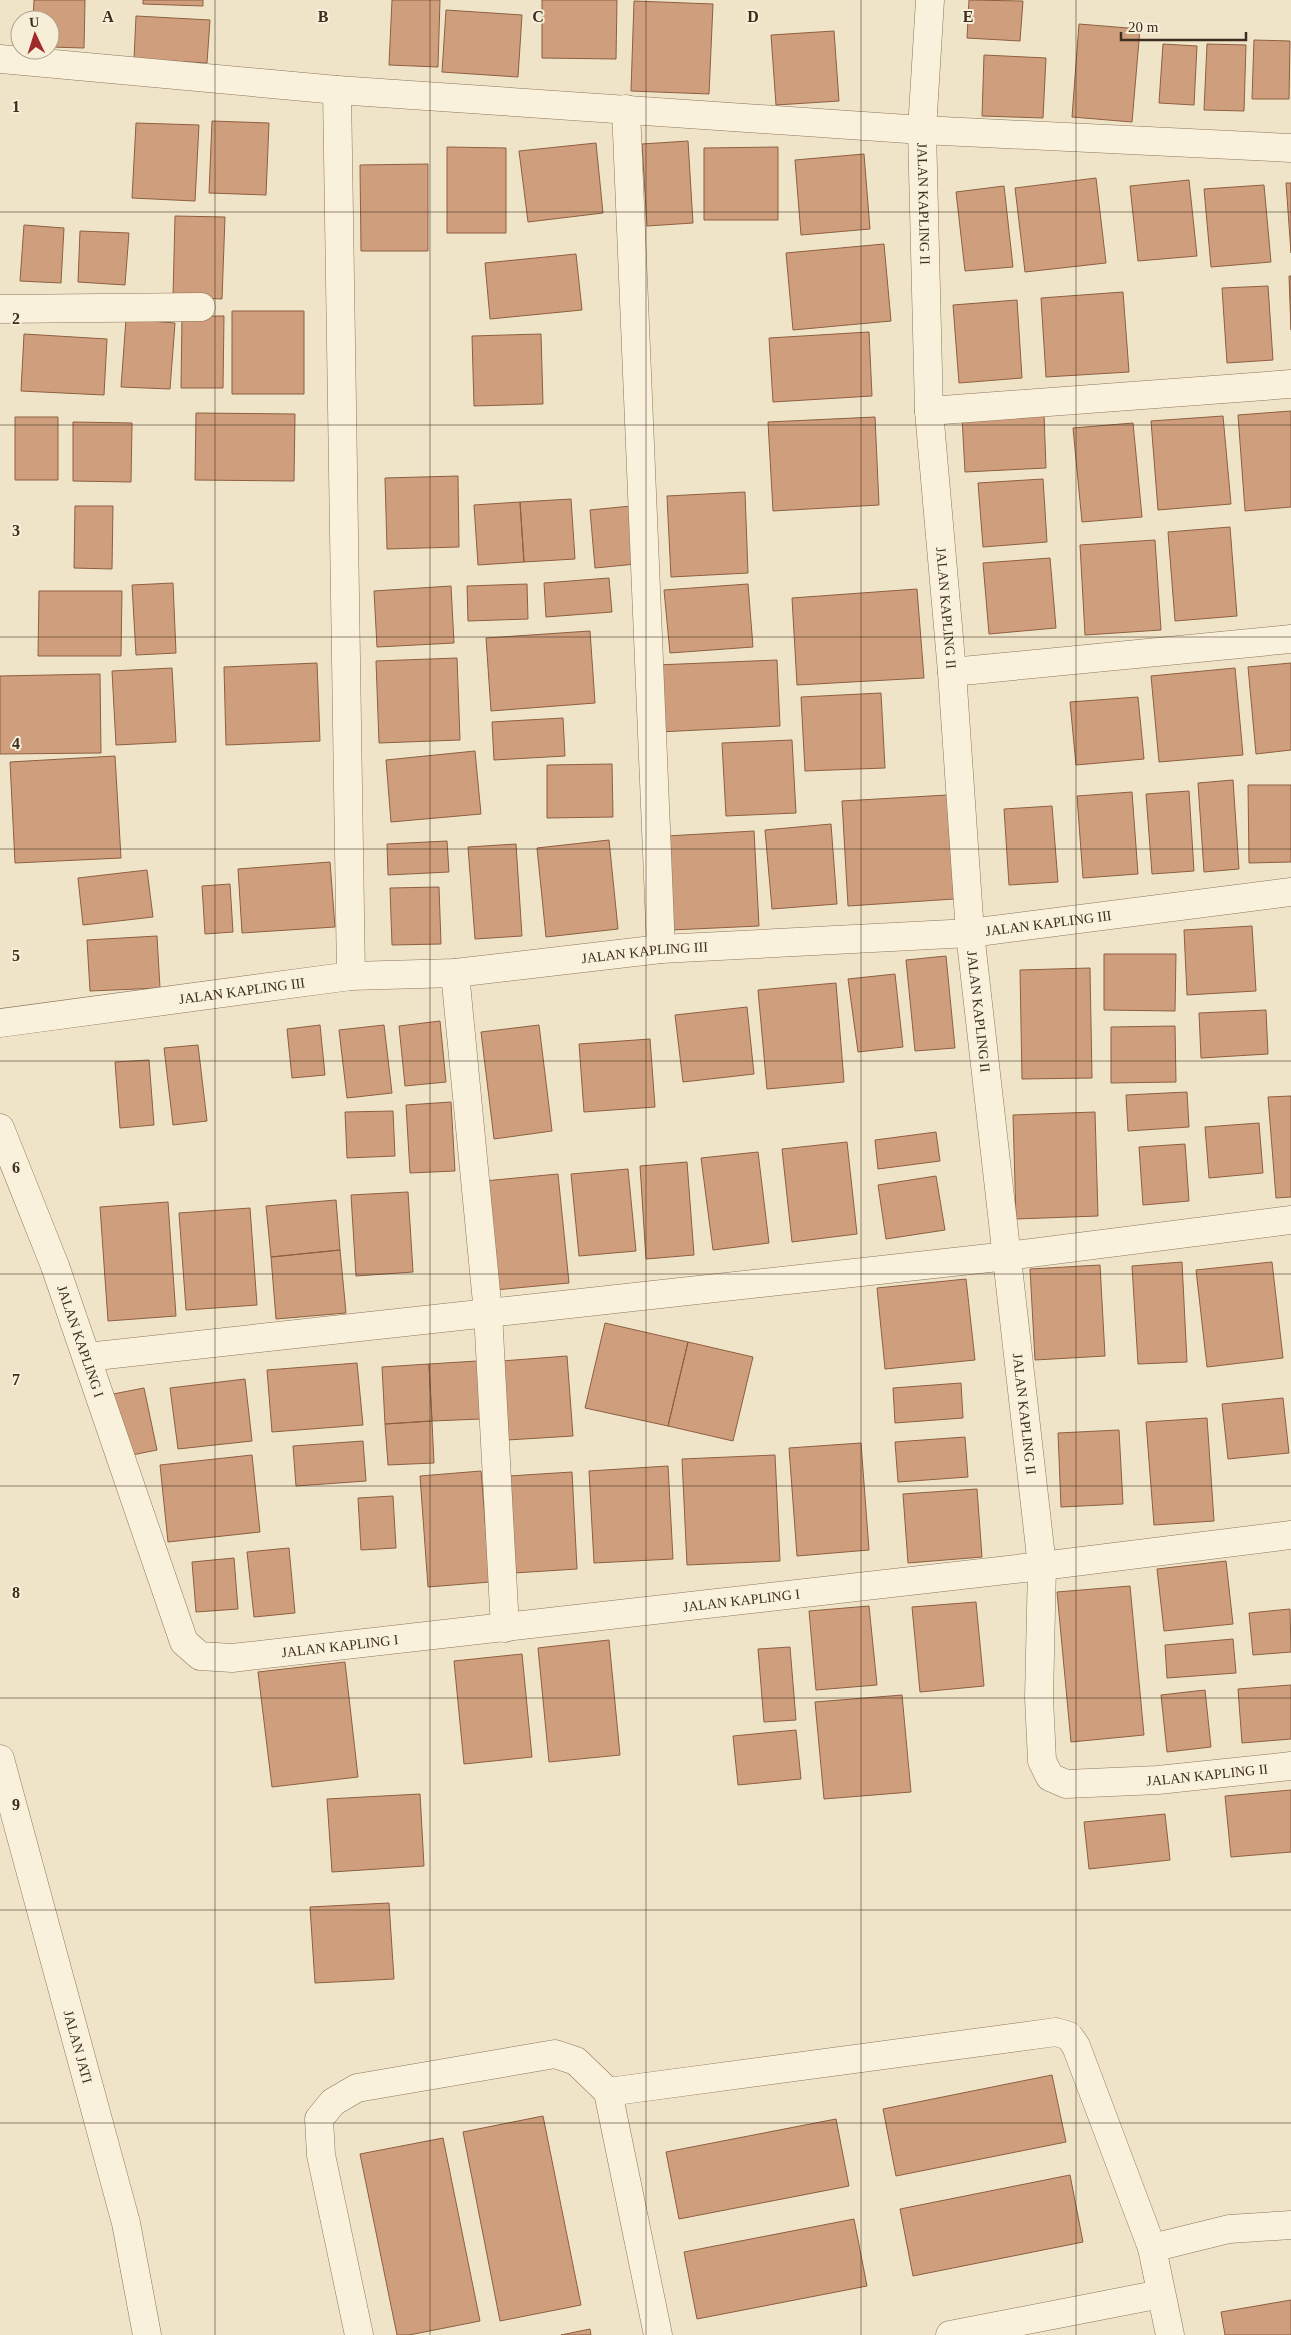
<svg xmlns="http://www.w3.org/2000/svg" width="1291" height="2335" font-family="'Times New Roman',serif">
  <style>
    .building { fill: #cf9f7d; stroke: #8d5f41 }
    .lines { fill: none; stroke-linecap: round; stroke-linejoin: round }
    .street-casing { stroke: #8d765c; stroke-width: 29 }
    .street { stroke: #faf1dc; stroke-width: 28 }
    .grid { fill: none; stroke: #3d2e20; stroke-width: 1; stroke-opacity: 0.55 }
    .labels { text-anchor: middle; stroke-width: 4; stroke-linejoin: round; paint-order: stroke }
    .street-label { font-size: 14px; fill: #3d2e20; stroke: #f7eed8 }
    .grid-label { font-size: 16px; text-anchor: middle; font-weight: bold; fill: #3d2e20; stroke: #f7eed8; stroke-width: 4; stroke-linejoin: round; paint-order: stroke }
  </style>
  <rect width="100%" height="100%" fill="#f0e4c8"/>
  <path class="building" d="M34,0h51l-1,48 -34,-1v-27h-17z
    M143,0h60v6l-60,-2z
    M392,0h48l-2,67 -49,-2z
    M542,0h75l-1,59 -74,-1z
    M969,0l54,1 -3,40 -53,-3z
    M634,1l79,3 -4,90 -78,-3z
    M446,10l76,5 -4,62 -76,-5z
    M136,16l74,4 -3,43 -73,-4z
    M1079,24l61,5 -8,93 -60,-5z
    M834,31l5,70 -63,4 -5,-70z
    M1254,40l36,1 -1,58h-37z
    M1163,44l34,2 -3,59 -35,-2z
    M1207,44l39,1 -2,66 -40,-1z
    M984,55l62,3 -3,60 -61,-2z
    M212,121l57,2 -3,72 -57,-2z
    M136,123l63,2 -4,76 -63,-3z
    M688,141l5,82 -46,3 -5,-82z
    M596,143l7,70 -75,9 -9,-71z
    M447,147l59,1v85h-59z
    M778,147v73h-74v-72z
    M864,154l6,75 -69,6 -6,-75z
    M428,164v87h-67l-1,-86z
    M1096,178l10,85 -81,9 -10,-84z
    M1189,180l8,76 -59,5 -8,-75z
    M1286,183h5v70z
    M1264,185l7,77 -60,5 -7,-78z
    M1004,186l9,81 -48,4 -9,-79z
    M175,216l50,1 -3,82 -49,-2z
    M24,225l40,3 -3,55 -41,-2z
    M80,231l49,2 -4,52 -47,-3z
    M884,244l7,77 -98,9 -7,-77z
    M576,254l6,56 -92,9 -5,-56z
    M1289,276h2v54z
    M1268,286l5,74 -46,3 -5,-75z
    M1123,292l6,80 -83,5 -5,-79z
    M1017,300l5,78 -63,5 -6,-78z
    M232,311h72v83h-72z
    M182,316h42l-1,72h-42z
    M126,319l49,4 -5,66 -49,-2z
    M869,332l3,64 -99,6 -4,-64z
    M24,334l83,5 -3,56 -83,-4z
    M541,334l2,70 -69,2 -2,-70z
    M1291,411v96l-46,4 -7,-96z
    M196,413l99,1 -1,67 -99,-1z
    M1044,414l2,54 -81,4 -3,-55z
    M1223,416l8,88 -73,6 -7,-89z
    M15,417h43v63h-43z
    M875,417l4,88 -106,6 -5,-89z
    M73,422l59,1 -1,59 -58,-1z
    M1133,423l9,94 -60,5 -9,-94z
    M458,476l1,71 -72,2 -2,-71z
    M1043,479l4,63 -64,5 -5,-64z
    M745,492l3,81 -77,4 -4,-81z
    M571,499l4,60 -51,3 -4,-60z
    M520,502l4,60 -46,3 -4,-60z
    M75,506h38l-1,63 -38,-1z
    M631,506l5,58 -41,4 -5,-58z
    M1230,527l7,89 -62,5 -7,-89z
    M1155,540l6,90 -76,5 -5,-90z
    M1050,558l6,70 -67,6 -6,-71z
    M609,578l3,34 -66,5 -2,-34z
    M173,583l3,70 -40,2 -4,-70z
    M527,584l1,35 -60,2 -1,-35z
    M748,584l5,63 -83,6 -6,-63z
    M451,586l3,57 -77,4 -3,-56z
    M917,589l7,89 -127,7 -5,-87z
    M39,591h83l-1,65h-83z
    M590,631l5,72 -104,8 -5,-73z
    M457,658l3,82 -81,3 -3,-82z
    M777,660l3,66 -121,6 -3,-67z
    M317,663l3,78 -94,4 -2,-78z
    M1291,663v87l-35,4 -8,-87z
    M172,668l4,74 -60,3 -4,-74z
    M1235,668l8,87 -84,7 -8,-86z
    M100,674l1,79 -101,1v-78z
    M881,693l4,75 -80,3 -4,-74z
    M1138,697l6,62 -68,6 -6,-63z
    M563,718l2,38 -71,4 -2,-38z
    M792,740l4,73 -70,3 -4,-73z
    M475,751l6,63 -90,8 -5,-62z
    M115,756l6,102 -106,5 -5,-101z
    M612,764l1,53 -66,1v-53z
    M1233,780l6,89 -35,3 -6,-89z
    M1248,785h43v77l-42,1z
    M1189,791l5,80 -42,3 -6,-80z
    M1132,792l6,82 -55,4 -6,-82z
    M947,795l7,104 -106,7 -6,-105z
    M1052,806l6,76 -49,3 -5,-76z
    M831,824l6,80 -65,5 -7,-79z
    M754,831l5,95 -88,4 -4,-94z
    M609,840l9,89 -72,8 -9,-89z
    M447,841l2,31 -61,3 -1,-31z
    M516,844l6,92 -47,3 -7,-92z
    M330,862l5,65 -93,6 -4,-64z
    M147,870l6,47 -70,8 -5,-47z
    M230,884l3,48 -28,2 -3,-48z
    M439,887l2,57 -49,1 -2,-57z
    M1252,926l4,65 -69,4 -3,-65z
    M157,936l3,52 -70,3 -3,-51z
    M1104,954h72l-1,57 -71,-1z
    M946,956l9,92 -40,3 -9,-91z
    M1090,968l2,110 -70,1 -2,-109z
    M895,974l8,73 -45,5 -10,-73z
    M836,983l8,99 -77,7 -9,-99z
    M747,1007l7,67 -71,8 -8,-67z
    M1266,1010l2,44 -67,4 -2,-45z
    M440,1021l6,61 -41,4 -6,-60z
    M320,1025l5,50 -33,3 -5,-49z
    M384,1025l8,68 -45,5 -8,-68z
    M539,1025l13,106 -58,8 -13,-107z
    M1175,1026l1,56 -65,1v-56z
    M650,1039l5,68 -71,5 -5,-68z
    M198,1045l9,76 -34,4 -9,-77z
    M149,1060l5,65 -34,3 -5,-66z
    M1187,1092l2,35 -61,4 -2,-36z
    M1291,1096v101l-15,1 -8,-101z
    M451,1102l4,69 -45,2 -4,-68z
    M393,1111l2,45 -48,2 -2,-46z
    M1095,1112l3,104 -82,3 -3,-104z
    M1259,1123l4,50 -54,5 -4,-51z
    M936,1132l4,29 -62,8 -3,-29z
    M847,1142l10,92 -65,8 -10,-93z
    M1185,1144l4,57 -46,4 -4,-58z
    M758,1152l11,91 -56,7 -12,-92z
    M687,1162l7,93 -48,4 -6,-93z
    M628,1169l8,82 -57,5 -8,-82z
    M558,1174l11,109 -74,7 -11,-109z
    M936,1176l9,54 -59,9 -8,-54z
    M408,1192l5,80 -57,4 -5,-81z
    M336,1200l4,50 -69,7 -5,-51z
    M168,1202l8,114 -68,5 -8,-114z
    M250,1208l7,97 -71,5 -7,-97z
    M340,1250l6,63 -70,6 -5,-62z
    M1182,1262l5,100 -49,2 -6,-98z
    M1272,1262l11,96 -76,9 -11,-97z
    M1100,1265l5,91 -70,4 -5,-91z
    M966,1279l9,81 -90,9 -8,-81z
    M605,1323l83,19 -20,84 -83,-18z
    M688,1342l65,15 -20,84 -65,-15z
    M567,1356l6,80 -66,4 -5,-79z
    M477,1361l4,58 -49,2 -3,-57z
    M357,1363l6,62 -91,7 -5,-62z
    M429,1364l3,57 -47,3 -3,-57z
    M245,1379l7,62 -74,8 -8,-61z
    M961,1383l2,35 -68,5 -2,-35z
    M144,1388l13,62 -30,6 -14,-62z
    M1283,1398l6,55 -61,6 -6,-55z
    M1207,1418l7,103 -60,4 -8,-103z
    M432,1421l2,42 -46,2 -3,-41z
    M1119,1430l4,74 -62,3 -3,-74z
    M965,1437l3,40 -70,5 -3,-40z
    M363,1441l3,40 -70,5 -3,-40z
    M861,1443l8,107 -72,6 -8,-108z
    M252,1455l8,77 -92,10 -8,-77z
    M775,1455l5,106 -93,4 -5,-106z
    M668,1466l5,93 -79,4 -5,-92z
    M481,1471l9,111 -62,5 -8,-111z
    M572,1472l5,97 -63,4 -5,-97z
    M977,1489l5,68 -74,6 -5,-69z
    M393,1496l3,52 -35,2 -3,-52z
    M289,1548l6,65 -41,4 -7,-65z
    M234,1558l4,51 -42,3 -4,-50z
    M1226,1561l7,63 -69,7 -7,-62z
    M1130,1586l14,149 -73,7 -14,-150z
    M976,1602l8,84 -64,6 -8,-85z
    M869,1606l8,79 -61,5 -7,-79z
    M1290,1609l1,43 -38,3 -4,-42z
    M1233,1639l3,34 -69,5 -2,-33z
    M609,1640l11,115 -71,7 -11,-114z
    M790,1647l6,73 -32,2 -6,-73z
    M522,1654l10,103 -68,7 -10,-103z
    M345,1662l13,115 -86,10 -14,-115z
    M1291,1685v54l-49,4 -4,-54z
    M1205,1690l6,57 -44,5 -6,-57z
    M902,1695l9,97 -87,7 -9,-97z
    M796,1730l5,49 -63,6 -5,-49z
    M1291,1790v62l-60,5 -6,-61z
    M420,1794l4,72 -92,6 -5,-73z
    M1165,1814l5,46 -81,9 -5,-47z
    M389,1903l5,76 -79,4 -5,-76z
    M1052,2075l14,67 -170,34 -13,-67z
    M543,2116l38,189 -81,16 -37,-189z
    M836,2119l13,67 -170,33 -13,-67z
    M443,2138l37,183 -71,14h-12l-37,-181z
    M1070,2175l13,67 -170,34 -13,-67z
    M854,2219l13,67 -170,33 -13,-67z
    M1291,2300v35h-66l-4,-23z
    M590,2329l1,6h-30z"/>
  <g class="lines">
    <defs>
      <g id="street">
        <path id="s1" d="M930,0l-8,130 7,281 23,261 18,261 72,633 -3,132 3,63 8,16 16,7 92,-4 133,-14"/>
        <path d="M0,59l337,31 585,40 369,18"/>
        <path d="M337,90l14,886"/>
        <path d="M626,109l35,840"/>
        <path d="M0,309l201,-2"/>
        <path d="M929,411l362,-27"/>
        <path d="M952,672l339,-33"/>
        <path d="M455,973l33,340 17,315"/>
        <path id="s2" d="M0,1023l351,-47 104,-3 206,-24 309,-16 321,-41"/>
        <path id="s3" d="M0,1128l55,138 129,376 16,14 32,2 810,-92 249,-31"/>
        <path d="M87,1357l921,-101 283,-36"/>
        <path id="s4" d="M0,1759l126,464 21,112"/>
        <path d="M608,2092l448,-60 13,4 7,10 76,202 18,87"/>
        <path d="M1152,2248l77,-19 62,-4"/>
        <path d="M359,2335l-38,-180 -2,-36 14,-17 24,-14 198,-34 21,7 32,31 50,243"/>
        <path d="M950,2335l211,-41"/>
      </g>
    </defs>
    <use href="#street" class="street-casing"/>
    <use href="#street" class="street"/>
  </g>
  <path class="grid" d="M215,0v2335M430,0v2335M646,0v2335M861,0v2335M1076,0v2335M0,212h1291M0,425h1291M0,637h1291M0,849h1291M0,1061h1291M0,1274h1291M0,1486h1291M0,1698h1291M0,1910h1291M0,2123h1291"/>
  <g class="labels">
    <g class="street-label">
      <text dy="5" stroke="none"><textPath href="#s1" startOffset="204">JALAN KAPLING II</textPath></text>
      <text dy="5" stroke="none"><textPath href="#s1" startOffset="609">JALAN KAPLING II</textPath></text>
      <text dy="5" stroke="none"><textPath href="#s2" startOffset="1054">JALAN KAPLING III</textPath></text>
      <text dy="5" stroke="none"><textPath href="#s2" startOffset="649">JALAN KAPLING III</textPath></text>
      <text dy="5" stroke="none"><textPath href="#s2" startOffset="244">JALAN KAPLING III</textPath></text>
      <text dy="5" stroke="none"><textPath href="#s1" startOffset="1014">JALAN KAPLING II</textPath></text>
      <text dy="5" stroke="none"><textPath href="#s3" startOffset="228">JALAN KAPLING I</textPath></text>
      <text dy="5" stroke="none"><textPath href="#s1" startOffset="1419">JALAN KAPLING II</textPath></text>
      <text dy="5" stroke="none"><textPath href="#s3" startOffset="1112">JALAN KAPLING I</textPath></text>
      <text dy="5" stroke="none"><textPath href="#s3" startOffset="708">JALAN KAPLING I</textPath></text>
      <text dy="5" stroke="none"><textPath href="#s1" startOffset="1944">JALAN KAPLING II</textPath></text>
      <text dy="5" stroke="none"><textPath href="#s4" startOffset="298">JALAN JATI</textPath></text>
    </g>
  </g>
  <g class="grid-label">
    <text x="108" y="22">A</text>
    <text x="323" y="22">B</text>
    <text x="538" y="22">C</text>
    <text x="753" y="22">D</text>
    <text x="968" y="22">E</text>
    <text x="16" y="112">1</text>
    <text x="16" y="324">2</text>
    <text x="16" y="536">3</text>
    <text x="16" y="749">4</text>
    <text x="16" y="961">5</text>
    <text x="16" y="1173">6</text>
    <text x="16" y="1385">7</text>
    <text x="16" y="1598">8</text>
    <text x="16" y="1810">9</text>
  </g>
  <g transform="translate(35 35) rotate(356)"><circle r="24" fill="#f7eed8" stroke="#ada18e"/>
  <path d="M0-4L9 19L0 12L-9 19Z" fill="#9e2a2b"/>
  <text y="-8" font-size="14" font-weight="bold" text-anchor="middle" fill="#3d2e20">U</text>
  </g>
  <path d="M1121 32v8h125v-8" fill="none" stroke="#3d2e20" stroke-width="2.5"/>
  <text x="1128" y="32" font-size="15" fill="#3d2e20" stroke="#f7eed8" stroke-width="4" paint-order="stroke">20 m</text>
</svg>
